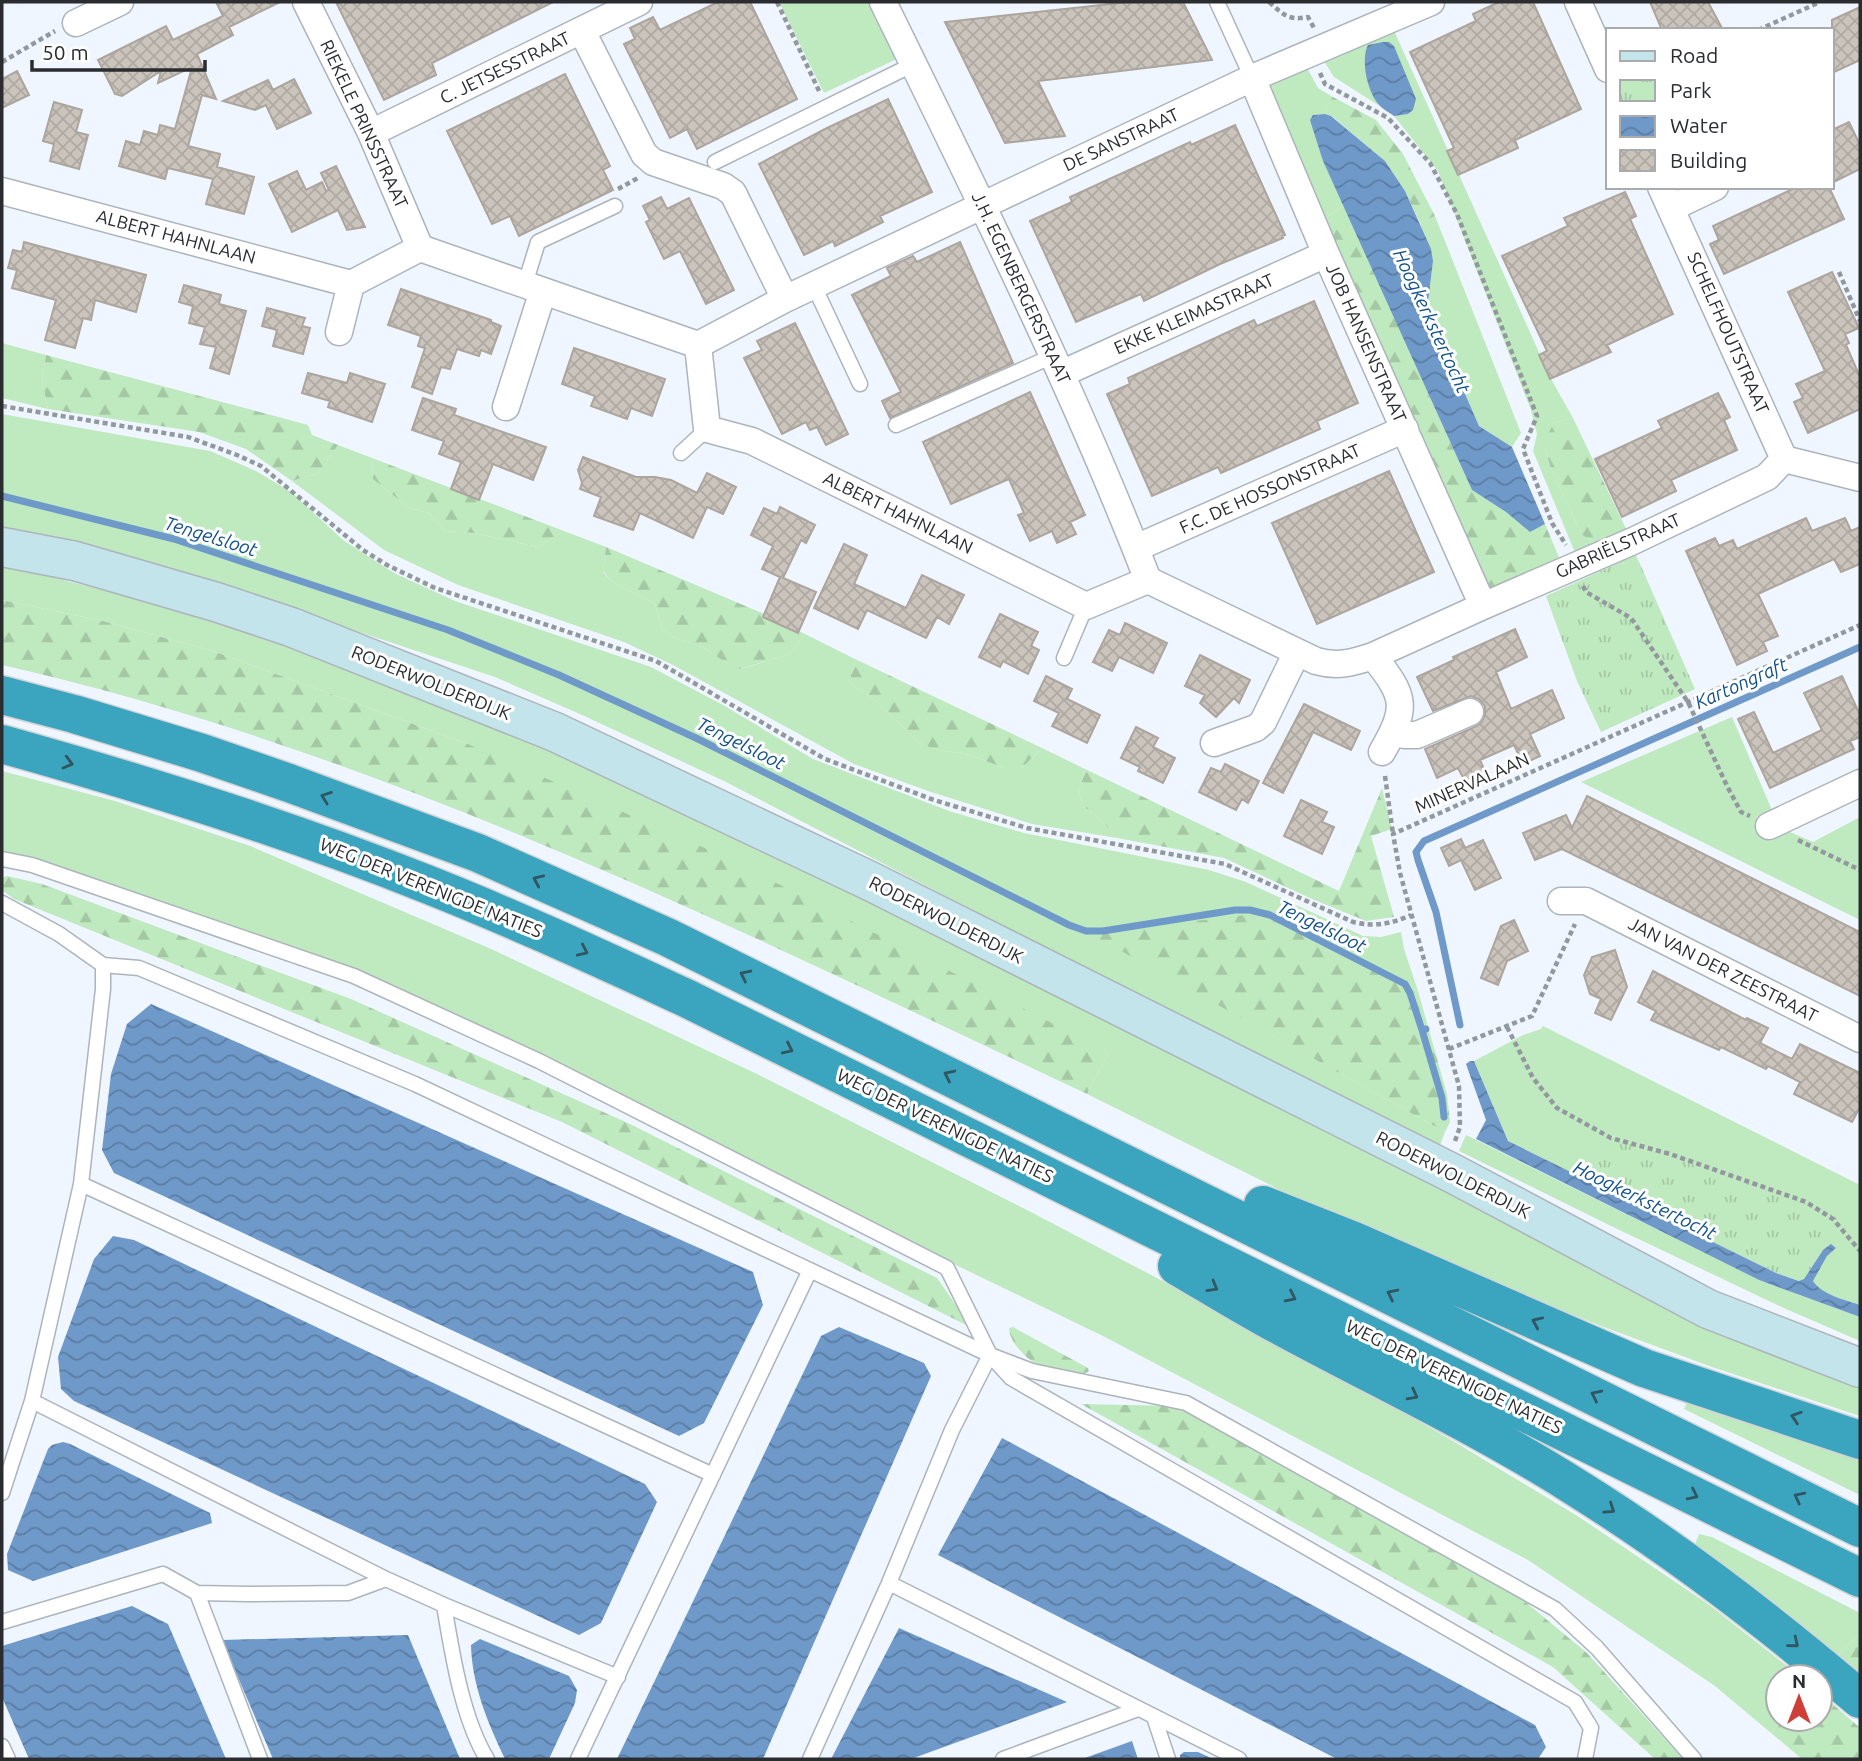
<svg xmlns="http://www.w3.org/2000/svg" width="1862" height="1761" font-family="Ubuntu,sans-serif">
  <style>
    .grass { fill: #bfe9be }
    .forest { fill: url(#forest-firs) }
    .park { fill: url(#park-tufts) }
    .water { fill: url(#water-waves) }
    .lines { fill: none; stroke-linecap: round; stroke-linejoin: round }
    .stream { stroke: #6e99c9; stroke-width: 7 }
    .building { fill: url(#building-cross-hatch); stroke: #aca59d; stroke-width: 2 }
    .lane-casing { stroke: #adb4bc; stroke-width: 17 }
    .street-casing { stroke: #adb4bc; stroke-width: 29 }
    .secondary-casing { stroke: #adb4bc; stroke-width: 41 }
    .highway-casing { stroke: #d4d5d6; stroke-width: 41 }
    .path { stroke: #93989f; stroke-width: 4.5; stroke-dasharray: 5 3.5; stroke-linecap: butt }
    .lane { stroke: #fff; stroke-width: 14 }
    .street { stroke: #fff; stroke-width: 26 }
    .secondary { stroke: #c4e4ec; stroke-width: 38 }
    .highway { stroke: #3ba4be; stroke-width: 38 }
    .oneway { stroke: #305662 }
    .labels { text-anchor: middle; stroke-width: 6; stroke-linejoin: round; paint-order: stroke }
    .street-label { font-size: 18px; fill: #2a2c30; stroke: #fff }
    .water-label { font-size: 19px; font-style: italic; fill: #10508b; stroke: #fff }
  </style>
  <defs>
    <pattern id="forest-firs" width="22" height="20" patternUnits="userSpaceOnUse" patternTransform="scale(1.75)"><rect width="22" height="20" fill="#bfe9be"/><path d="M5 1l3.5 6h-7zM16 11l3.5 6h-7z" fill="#a4c8a4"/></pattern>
    <pattern id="park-tufts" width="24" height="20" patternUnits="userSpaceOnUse" patternTransform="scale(1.75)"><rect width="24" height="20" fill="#bfe9be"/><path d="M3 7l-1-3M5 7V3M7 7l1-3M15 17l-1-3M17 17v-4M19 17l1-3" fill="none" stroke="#a4c8a4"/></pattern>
    <pattern id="water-waves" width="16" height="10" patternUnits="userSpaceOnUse" patternTransform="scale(1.75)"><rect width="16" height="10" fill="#6e99c9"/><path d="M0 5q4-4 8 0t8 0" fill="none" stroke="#5b7da4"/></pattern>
    <pattern id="building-cross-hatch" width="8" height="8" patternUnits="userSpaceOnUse" patternTransform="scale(1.75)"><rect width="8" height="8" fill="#cbc4bc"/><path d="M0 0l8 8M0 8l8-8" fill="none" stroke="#aea9a2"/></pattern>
  </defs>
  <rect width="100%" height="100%" fill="#eff6ff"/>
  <path class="grass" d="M779,2h94l26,56 -75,35z
    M1391,24l160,355 22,39 -19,5 -9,25 6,21 31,66 17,10 -23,10 -43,-104 4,-17 -6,-24 -93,-239 -44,-55 14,-2 -19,-72 -22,37 11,26 -44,-28 -12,-19z
    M1306,66l12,22 13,8 -6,18 -12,1 10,46 21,45 -21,13 -60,-134z
    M1435,216l86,217 -9,14 -33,-21 -47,-108 -4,-16 5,-41 -13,-38z
    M2,343l44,12 -4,25 6,29 -46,-11z
    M2,414l208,37 46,20 35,21 52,48 51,33 61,28 196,66 72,38 90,54 136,52 75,22 185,37 37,12 117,54 18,1 20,-5 3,17 14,42 -96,-50 -232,-8 355,199 -6,16 -177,-92 -143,-70 -395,-205 -144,-67 -85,-37 -166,-55 -327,-93z
    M338,445l34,13 1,21 36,29 20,5 16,18 29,2 64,14 26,-16 42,16 -3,25 10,10 42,22 7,25 11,8 31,11 34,22 52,-16 15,-20 50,25 -6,24 23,15 48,45 14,6 36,6 34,13h18l20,-20 43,21 -6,24 4,13 16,12 18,20 -85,-14 -104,-33 -74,-27 -181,-99 -49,-23 -166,-57 -74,-35 -92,-69 27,-8z
    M2,564l247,64 236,87 1375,669v32l-148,-49 -111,-41 -254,-103 -260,-129 22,-42 -641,-308 -255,-93 -110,-30 -101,-21z
    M1732,717l40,93 -16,7 57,25 47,-25v103l-279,-138z
    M2,771l113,30 135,45 239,102 268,126 270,136 252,132 174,99 126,76 129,87 93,73h-23v42h8l-15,14 -56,-47 -187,-126 -423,-223 -203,-98 -358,-178 -314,-127 -228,-75z
    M1543,1026l317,159v120c-14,-5 -39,-10 -47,-24l14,-25 9,-8 -5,-4 18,-10 -16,-20 -223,-79 -19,47 -83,-41 -34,-80 49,-26 18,-6z
    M1466,1135l293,145 101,37v24l-74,-32 -175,-83 -152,-75z
    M1691,1391l169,58v46l-176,-86z
    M1699,1534l13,3 148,76v20l-24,24 -142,-110z"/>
  <path class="forest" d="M1331,96l45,24 27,34 32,62 -15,7 -15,-32 -20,-30 -53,-45 -7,-2z
    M1344,206l128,284 34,22 24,20 15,-8 16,38 -74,32 -164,-375z
    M46,355l262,70 4,10 26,10 -19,28 -27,8 -46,-32 -47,-17 -151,-23 -6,-29z
    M1573,418l55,115 -29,12 -17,-10 -31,-66 -6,-21 2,-12 7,-13z
    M372,458l192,73 -26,16 -64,-14 -29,-2 -16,-18 -20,-5 -36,-29z
    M606,547l156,66 43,21 -15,20 -53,16 -33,-22 -31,-11 -11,-8 -7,-25 -42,-22 -10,-11z
    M2,600l101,21 110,30 255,93 257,113 384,195 -22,42c-350,-165 -706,-343 -1085,-429z
    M855,659l187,89 -20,20h-18l-34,-13 -36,-6 -14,-6 -48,-45 -23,-15z
    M1085,769l254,122 43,-103 10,41 -21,7 23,81 -28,4 -54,-22 -88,-41 -107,-20 -18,-20 -16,-12 -4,-13z
    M7,876l35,8 309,115 279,125 307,154 35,50 -410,-206 -548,-223 -12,-9v-12z
    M1265,913l153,78 29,103 3,28 -5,10 -356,-199z
    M1013,1327l75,41 1,3 -3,2c-10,0 -25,3 -34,-1 -17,-6 -42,-25 -43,-44z
    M1081,1404l93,2 337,184 76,63 96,106h-28l-102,-92z
    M1860,1633v46l-24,-22z
    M1820,1693l40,35v31h-58l-31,-26 15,-14h34z"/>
  <path class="park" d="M1636,555l59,134 -94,43 -24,-51 -31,-85z
    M1609,1135l210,73 14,6 17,20 -27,16 -19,29 -4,2 -24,-8 -185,-91z"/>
  <path class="water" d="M1383,42h6l5,4 22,53 -3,11 -5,4 -14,2c-4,-3 -10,-6 -14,-10 -12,-12 -20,-45 -12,-61z
    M1325,114l6,2 54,45 20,30 26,58 2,12 -5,41 4,16 47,108 33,21 33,77 -15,8 -24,-20 -34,-22 -149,-329 -13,-41 3,-5z
    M151,1004l602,268 10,33 -59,118 -25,13 -565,-263 -12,-23 9,-76 16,-50z
    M1470,1061h4l34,80 268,132 23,8 5,-2 19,-29 8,-6 5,4 -9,8 -14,25c9,14 33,19 47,24v12l-101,-37 -283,-141 10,-19 -20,-56z
    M113,1236l21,4 511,244 12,18 -56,121 -22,12 -505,-234 -13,-12 -3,-32 36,-98z
    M839,1327l85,36 7,13 -168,383h-146l204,-423z
    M1002,1438l533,287 11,22 -8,12h-201l-399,-204z
    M63,1442l7,2 140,69 2,10 -179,58 -25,-11 -1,-16 41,-105 4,-4z
    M132,1606l36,18 58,135h-197l-27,-62v-51z
    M899,1628l168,74 -156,57h-80z
    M408,1635l52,124h-187l-51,-119z
    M480,1639l89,37 8,14 -2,13 -26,56h-44c-17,-36 -33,-73 -34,-114z
    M1132,1741l6,18h-56z
    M1184,1752h14l15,7h-33v-4z"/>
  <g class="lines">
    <path class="stream" d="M2,496l172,43 274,91 111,45 137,63 373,187 17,6h17l132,-21h15l20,5 135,69 5,9 12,37 4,-1
      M1460,1025l-24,-113 -18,-52 -2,-8 8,-11 436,-194
      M1422,1030l20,68 2,19"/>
  </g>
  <path class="building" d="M216,2h64l-51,25 4,8 -36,19 19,45 -14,-4 -14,51 32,8 -3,13 37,10 -10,37 -38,-10 7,-25 -45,-11 -3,11 -46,-13 7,-25 14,4 4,-14 14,4 2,-10 15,4 17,-62 -34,16 3,-12 -39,25 -7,-2 -17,-34 68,-34 7,14 50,-24z
    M336,2h217l-121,61 4,12 -52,25z
    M718,2h32l47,97 -100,50 -10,-20 -17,9 -46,-94 11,-5 -5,-11 23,-11 7,13z
    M1129,2h54l29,58 -174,21 27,55 -60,7 -60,-121z
    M1499,2h34l48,107 -66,31 3,8 -60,27 -11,-24 7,-3 -44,-96 66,-31 -3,-7z
    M1650,2h58l15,28h-61z
    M1860,7v53l-28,13v-53z
    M17,71l12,24 -27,13v-29z
    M565,74l45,92 -7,4 10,20 -94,46 -9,-20 -18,8 -45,-93z
    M294,79l17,34 -34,16 -11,-24 -11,5 -32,-9 45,-21 5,10z
    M888,99l44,93 -52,24 3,6 -48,24 -2,-5 -29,14 -45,-91 66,-35z
    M54,102l28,8 -6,22 12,3 -9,34 -29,-8 4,-17 -11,-3z
    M1849,122l11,23v24l-28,14v-53z
    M1235,125l50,110 -3,1 1,2 -63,26 -76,37 -3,-7 -65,28 -46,-101 42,-19 -2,-5 120,-55 1,3z
    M336,166l29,61 -18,3 -9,-20 -46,22 -23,-48 28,-13 9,19 16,-8 4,9 3,-1 -8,-17z
    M1797,187h32l15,32 -120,55 -14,-30 9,-4 -6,-14z
    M1625,192l11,24 -6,3 43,95 -66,31 4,7 -61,27 -11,-24 8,-4 -45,-95 66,-30 -4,-8z
    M661,197l6,12 22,-11 45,92 -28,14 -26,-53 -16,8 -18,-37 4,-2 -7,-14z
    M24,242l122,33 -10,37 -41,-12 -4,20 -8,-2 -8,30 -30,-8 11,-40 -44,-12 5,-18 -9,-2 5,-18 9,2z
    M960,242l53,121 -123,55 -8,-17 19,-9 -49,-97 39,-19 -4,-8 26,-12 4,6z
    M1832,272l27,56 -14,6 4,9 -3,2 14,32v32l-52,24 -14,-31 9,-4 -7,-14 29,-13 -37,-79z
    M184,285l37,10 -2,9 27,7 -17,63 -19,-6 6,-21 -16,-3 5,-17 -16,-4 4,-17 -14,-4z
    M401,289l90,31v2l10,4 -10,28 -10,-4 -2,6 -22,-7 -7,20 -9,-2 -9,27 -20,-7 13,-39 -7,-2 3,-10 -33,-11z
    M1314,301l44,102 -41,18 3,8 -99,44 -3,-6 -66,29 -45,-102 23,-10 -2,-6 126,-58 3,6z
    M267,308l38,10 -3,8 8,2 -7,26 -30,-8 4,-16 -15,-4z
    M795,323l53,111 -22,11 -9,-18 -7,3 -4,-8 -24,12 -38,-76 18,-8 -5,-9z
    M574,348l91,31 -13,37 -21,-8 -4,11 -36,-13 4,-10 -33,-12z
    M308,373l39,10 3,-10 35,11 -13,38 -44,-15 2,-6 -28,-8z
    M1030,392l55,123 -15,7 6,12 -19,9 -5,-12 -22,10 -12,-26 6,-2 -15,-34 -58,25 -28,-62z
    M1718,393l12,24 -6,3 13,30 -66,30 5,11 -54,26 -27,-58 67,-31 -4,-7z
    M423,398l33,11 -2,6 92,32 -13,33 -40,-16 -14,36 -28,-11 10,-27 -22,-8 5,-13 -32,-11z
    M583,457l53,20h19l16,3 26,13 10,-20 29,14 -13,27 -16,-7 -14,31 -53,-25 -7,17 -39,-14 7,-19 -21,-8 2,-6 -4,-13z
    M1389,471l45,101 -117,52 -45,-101z
    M780,507l35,18 -9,18 -5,-3 -18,38 33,14 -18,41 -35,-16 17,-40 -18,-8 11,-23 -22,-11 13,-27 13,6z
    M1806,518l6,13 33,-13 6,13 9,-4v37l-19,8 -7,-13 -76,35 20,42 -15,6 4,9 -30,14 -51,-114 29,-13 4,8 14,-6 4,9z
    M844,544l23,11 -13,29 52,24 16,-33 42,20 -15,29 -12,-7 -11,21 -59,-28 -9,19 -44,-21z
    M1000,614l38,18 -7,14 8,4 -11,24 -25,-13 -3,6 -21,-10z
    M1125,623l42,20 -14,30 -34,-16 -7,14 -19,-9 16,-32 11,5z
    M1515,629l12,28 -31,15 15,37 41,-19 12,28 -34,16 10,22 -17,8 -9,-19 -34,15 9,20 -20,9 -11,-21 -21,10 -12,-29 52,-23 5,-4 3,-8v-8l-6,-7 -8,-3 -38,15 -16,-34 37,-17 -1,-3z
    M1200,655l50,25 -11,23 -5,-5 -18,19 -16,-14 5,-8 -20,-9z
    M1046,676l26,13 -5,10 33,16 -13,28 -35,-17 7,-13 -25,-12z
    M1842,676l18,39v22l-10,4 4,8 -84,39 -32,-69 16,-7 19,41 49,-23 -18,-37z
    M1304,704l56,27 -9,19 -38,-18 -30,61 -20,-10z
    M1136,727l22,11 -5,9 22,11 -12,25 -25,-12 2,-4 -19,-9z
    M1225,764l34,17 -11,22 -6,-4 -6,11 -37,-18 12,-24 10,4z
    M1587,796l273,136v64l-298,-147 -27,11 -12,-27 43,-18 6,13z
    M1301,800l26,12 -5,10 12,5 -12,27 -38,-18z
    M1461,839l4,9 18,-8 18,38 -26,12 -14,-30 -12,6 -8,-18z
    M1514,920l14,31 -21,10 -9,24 -17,-7 20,-52z
    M1615,950l12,37 -16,33 -16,-7 6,-14 -11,-5 -6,-19 8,-18z
    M1653,971l93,49 1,-2 21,10 -8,15 32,16 8,-15 60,29v34l-8,15 -58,-28 6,-12 -32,-16 -2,3 -45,-22 -2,3 -68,-30 5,-9 -18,-9z"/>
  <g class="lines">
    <defs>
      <path id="lane" d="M1217,2l35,76
        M715,162l199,-98
        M525,284l13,-42 77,-36
        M814,286l46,98
        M896,425l157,-69
        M681,453l26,-24
        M1064,658l22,-52
        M2,859l30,6 322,111 185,85 408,207 43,87 42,16 154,32 369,206 42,39 97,111
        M2,903l57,31 44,31v24l-22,195 -49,217 -30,92
        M103,965l36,3 276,116 575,271 21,23 564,324 16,26 -6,31
        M81,1184l632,291
        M32,1401l354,178
        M889,1583l350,176
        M197,1593l63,166
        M444,1605l174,72
        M2,1622l161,-48 34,19 51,1 100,-1 38,-14 58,26c8,48 18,113 43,154
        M1154,1717l14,42
        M2,1746l6,13
        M578,1759l232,-489
        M810,1759l79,-176 63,-153 38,-75
        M1003,1759l135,-50"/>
      <path id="street" d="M306,2l65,131 49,115
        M883,2c93,190 188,380 265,578
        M1578,2l30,67
        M76,23l44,-21
        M582,31l62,123 9,8 70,24 10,7 52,106
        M1252,78l74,176 157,352
        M371,133l268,-131
        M1661,187l123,272
        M2,191l349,93 -12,48
        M1671,208l44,-21
        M351,284l69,-36 278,97 9,84 45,12 334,165 62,-26 168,81c21,6 36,2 57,-5 33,41 35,51 9,96
        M698,345l87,-46 467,-221 179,-76
        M1061,374l265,-120
        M506,407l37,-116
        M1136,548l269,-119
        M1373,656l110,-50 150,-65 134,-64 17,-18 76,19
        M1395,729l9,6h13l53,-23
        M1214,743l42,-15 7,-6 34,-70
        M1769,826l91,-43
        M1561,901h25l274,138"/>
      <path id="secondary" d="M2,547l73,14 141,41 75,25 264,105 315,149 582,292 256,136 152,59"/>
      <path id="highway" d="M2,695l72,19 128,39 87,30 189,70 189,84 1193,591
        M2,744c143,40 284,84 422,139 89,35 175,75 262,115l1174,580
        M1263,1205l91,36 290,127 216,72
        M1177,1266c29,17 58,35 87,51 105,58 215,108 316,173 99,62 191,133 280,209"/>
    </defs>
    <use href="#lane" class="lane-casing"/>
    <use href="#street" class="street-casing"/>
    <use href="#secondary" class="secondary-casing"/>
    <use href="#highway" class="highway-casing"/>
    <path class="path" d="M777,2l43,91
      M1269,2c14,12 19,19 39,15l6,11
      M1758,30l62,-28
      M2,62l53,-31
      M1320,73l5,11 63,34 42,45 27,51 80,202 -14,33 29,74 14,22
      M618,189l20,-11
      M1839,272l21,49
      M2,406l186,31 49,18 24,11 102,84 24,15 48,23 221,73 169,98 109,41 93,28 198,36 128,58c22,5 38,2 58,-7
      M1583,586l3,6 45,26 57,84 39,84 14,26 9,4
      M1385,776l8,58
      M1798,840l62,30
      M1507,1027l26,51 24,30 54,30 59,16 136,48 27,17 27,32
      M1449,1049l83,-33 43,-92
      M1455,1141l5,-14 -1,-41 -59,-213 -7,-39 467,-209"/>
    <use href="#lane" class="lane"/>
    <use href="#street" class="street"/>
    <use href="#secondary" class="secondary"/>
    <use href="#highway" class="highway"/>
  </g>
  <defs><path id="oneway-chevron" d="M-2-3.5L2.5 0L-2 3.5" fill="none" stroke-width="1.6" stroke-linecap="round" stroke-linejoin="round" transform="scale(1.75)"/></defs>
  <g class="oneway">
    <use href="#oneway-chevron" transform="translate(68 763) rotate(15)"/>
    <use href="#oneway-chevron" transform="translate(326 797) rotate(-160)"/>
    <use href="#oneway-chevron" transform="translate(538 880) rotate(-156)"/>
    <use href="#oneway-chevron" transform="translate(583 951) rotate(25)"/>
    <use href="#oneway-chevron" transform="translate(745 975) rotate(-154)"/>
    <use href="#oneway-chevron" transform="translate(788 1049) rotate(26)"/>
    <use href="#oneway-chevron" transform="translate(949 1075) rotate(-154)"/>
    <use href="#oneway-chevron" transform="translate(1213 1287) rotate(30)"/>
    <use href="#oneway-chevron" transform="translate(1392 1294) rotate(-154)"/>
    <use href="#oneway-chevron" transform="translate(1291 1297) rotate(26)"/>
    <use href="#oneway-chevron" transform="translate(1537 1322) rotate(-156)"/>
    <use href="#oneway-chevron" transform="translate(1413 1395) rotate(28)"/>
    <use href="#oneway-chevron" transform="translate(1596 1395) rotate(-154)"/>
    <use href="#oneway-chevron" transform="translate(1796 1417) rotate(-162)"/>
    <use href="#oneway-chevron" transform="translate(1693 1495) rotate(26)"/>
    <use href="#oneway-chevron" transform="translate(1799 1497) rotate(-153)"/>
    <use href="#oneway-chevron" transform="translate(1610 1509) rotate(34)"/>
    <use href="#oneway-chevron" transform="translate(1794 1643) rotate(39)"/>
  </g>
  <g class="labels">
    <g class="street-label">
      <text transform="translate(505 68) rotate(-26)" y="6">C. JETSESSTRAAT</text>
      <text transform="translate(364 124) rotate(65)" y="6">RIEKELE PRINSSTRAAT</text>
      <text transform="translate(1121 140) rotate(-25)" y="6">DE SANSTRAAT</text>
      <text transform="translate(176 237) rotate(15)" y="6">ALBERT HAHNLAAN</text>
      <text transform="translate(1021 288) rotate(65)" y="6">J.H. EGENBERGERSTRAAT</text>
      <text transform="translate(1194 314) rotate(-24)" y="6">EKKE KLEIMASTRAAT</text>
      <text transform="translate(1728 333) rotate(66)" y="6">SCHELFHOUTSTRAAT</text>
      <text transform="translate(1366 343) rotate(66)" y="6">JOB HANSENSTRAAT</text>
      <text transform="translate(1270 489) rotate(-24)" y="6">F.C. DE HOSSONSTRAAT</text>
      <text transform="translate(898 513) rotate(26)" y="6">ALBERT HAHNLAAN</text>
      <text transform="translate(1618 546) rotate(-24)" y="6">GABRIËLSTRAAT</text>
      <text transform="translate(431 683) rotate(22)" y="6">RODERWOLDERDIJK</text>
      <text transform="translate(1472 783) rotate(-24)" y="6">MINERVALAAN</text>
      <text transform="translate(431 888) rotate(22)" y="6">WEG DER VERENIGDE NATIES</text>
      <text transform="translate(946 920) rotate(27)" y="6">RODERWOLDERDIJK</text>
      <text transform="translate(1723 970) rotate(27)" y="6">JAN VAN DER ZEESTRAAT</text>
      <text transform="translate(945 1126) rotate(26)" y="6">WEG DER VERENIGDE NATIES</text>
      <text transform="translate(1453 1175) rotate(27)" y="6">RODERWOLDERDIJK</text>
      <text transform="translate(1454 1377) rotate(26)" y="6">WEG DER VERENIGDE NATIES</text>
    </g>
    <g class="water-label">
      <text transform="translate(1432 321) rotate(65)" y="7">Hoogkerkstertocht</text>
      <text transform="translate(211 536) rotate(17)" y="7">Tengelsloot</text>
      <text transform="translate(1741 683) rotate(-24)" y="7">Kartongraft</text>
      <text transform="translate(741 743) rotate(26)" y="7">Tengelsloot</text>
      <text transform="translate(1322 926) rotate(26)" y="7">Tengelsloot</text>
      <text transform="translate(1645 1200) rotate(26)" y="7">Hoogkerkstertocht</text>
    </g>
  </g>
  <rect width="1862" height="1761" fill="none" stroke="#2a2c30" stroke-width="7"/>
  <rect x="1606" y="28" width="228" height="161" fill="#ffffff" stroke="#aaabac" stroke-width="2"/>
  <rect x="1620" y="51" width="35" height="10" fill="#c4e4ec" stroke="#aaabac" stroke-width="2"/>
  <text x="1670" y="63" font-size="21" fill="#2a2c30">Road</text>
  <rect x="1620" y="80" width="35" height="21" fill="url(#park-tufts)" stroke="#aaabac" stroke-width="2"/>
  <text x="1670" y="98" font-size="21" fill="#2a2c30">Park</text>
  <rect x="1620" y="116" width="35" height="21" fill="url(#water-waves)" stroke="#aaabac" stroke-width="2"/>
  <text x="1670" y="133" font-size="21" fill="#2a2c30">Water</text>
  <rect x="1620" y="150" width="35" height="21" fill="url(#building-cross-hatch)" stroke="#aaabac" stroke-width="2"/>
  <text x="1670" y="168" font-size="21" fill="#2a2c30">Building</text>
  <g transform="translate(1799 1698)"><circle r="33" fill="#ffffff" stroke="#aaabac" stroke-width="2"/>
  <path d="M0-5L12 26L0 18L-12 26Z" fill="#cd3f38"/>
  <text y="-10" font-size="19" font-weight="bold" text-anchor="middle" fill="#2a2c30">N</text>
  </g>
  <path d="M32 60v10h173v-10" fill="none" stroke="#2a2c30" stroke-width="3.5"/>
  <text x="42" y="60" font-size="21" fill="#2a2c30" stroke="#ffffff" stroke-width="5" paint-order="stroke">50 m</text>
</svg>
